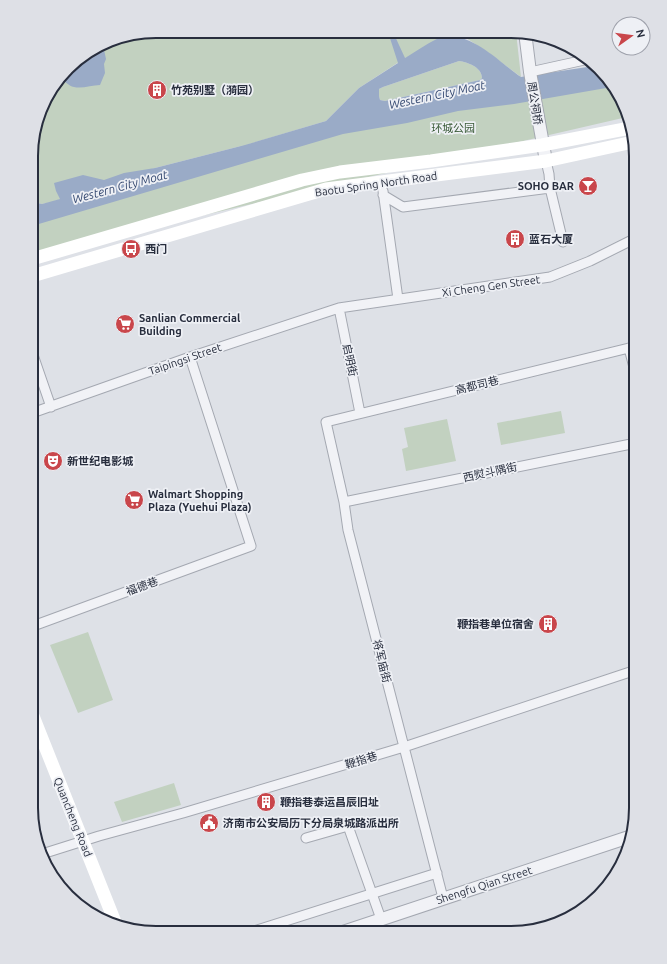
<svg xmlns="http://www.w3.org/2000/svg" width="667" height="964" font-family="Ubuntu,'Noto Sans SC',sans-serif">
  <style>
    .green { fill: #c2d1c0 }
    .water { fill: #9aabc7; fill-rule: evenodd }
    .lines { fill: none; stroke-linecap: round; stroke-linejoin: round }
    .minor-casing { stroke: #a4a8b1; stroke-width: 11 }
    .tertiary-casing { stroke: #a4a8b1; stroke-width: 14 }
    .minor { stroke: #f1f2f6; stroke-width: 9 }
    .tertiary { stroke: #f1f2f6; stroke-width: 12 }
    .secondary { stroke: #fff; stroke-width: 13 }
    .labels { text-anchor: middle; stroke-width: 3.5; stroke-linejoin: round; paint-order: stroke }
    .poi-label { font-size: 11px; font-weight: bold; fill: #282e3e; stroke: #eef0f5; text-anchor: start }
    .street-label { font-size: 11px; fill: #282e3e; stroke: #eef0f5 }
    .park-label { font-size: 11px; fill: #385936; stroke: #eef0f5 }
    .water-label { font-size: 12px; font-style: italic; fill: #344870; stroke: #eef0f5 }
    .rim { fill: none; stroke: #282e3e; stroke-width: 2 }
  </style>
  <rect width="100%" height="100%" fill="#dee1e7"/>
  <path class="green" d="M156,31l360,1 5,45 -35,-26 -20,-13 -61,20 -46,30 -33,33 -80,24 350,-77 27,33 4,16 -595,138v-44l213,-66 -90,23 -103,34 -10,2 -10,-2v-62l16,-46 26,-32 42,-24z
    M459,61c8,1 23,6 23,17l-2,2 -95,21 -5,-1 -1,-4v-7l4,-2z
    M561,411l4,22 -64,12 -4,-22z
    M447,419l9,42 -50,10 -4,-22 6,-2 -4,-19z
    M88,632l25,68 -35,13 -28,-68z
    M174,783l7,22 -59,17 -8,-20z"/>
  <path class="water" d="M388,32h5l12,26c10,-6 21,-14 32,-19 29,-13 62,23 84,38l73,-11 18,21 -98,17 -56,7 -51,12 -64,11 -311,92v-24l10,2 18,-5 -4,-8 -2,-8 29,-8 21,5 20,-7 31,-5 90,-23 81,-24 33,-33 39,-25zM459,61c8,1 23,6 23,17l-2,2 -95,21 -5,-1 -1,-4v-7l4,-2z
    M103,45l3,14 -2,5 1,9 -5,12c-8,0 -18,4 -26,2 -6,-1 -9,-7 -15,-8l15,-17z"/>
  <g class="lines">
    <defs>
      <path id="minor" d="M530,72l59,-13
        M550,188l13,54
        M383,191l15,108
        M383,195l20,12 147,-19 -1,-14 -3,-13
        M632,241l4,11
        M339,308l21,105
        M629,348l7,27
        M32,352l19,55
        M32,413l158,-56 149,-49 211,-31 40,-16 46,-23
        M344,502l292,-59
        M33,626l218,-80 -61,-189
        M306,838l42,-12 33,93
        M42,854l57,-18 84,-23 221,-66 232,-77
        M443,898l-95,-368 -4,-28 -18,-80 303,-74 7,-3
        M251,932l186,-59"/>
      <path id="tertiary" d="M525,32l5,40 16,89
        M340,933l289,-96"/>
    </defs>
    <use href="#minor" class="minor-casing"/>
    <use href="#tertiary" class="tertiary-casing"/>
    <use href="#minor" class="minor"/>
    <use href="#tertiary" class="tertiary"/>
    <path class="secondary" d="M32,259l270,-79 38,-8 91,-11 111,-16 88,-17
      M32,276l294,-87 220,-28 87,-19
      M31,711l84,211"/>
  </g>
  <defs>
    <symbol id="building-disc" viewBox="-11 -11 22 22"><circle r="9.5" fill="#c9464b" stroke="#eef0f5"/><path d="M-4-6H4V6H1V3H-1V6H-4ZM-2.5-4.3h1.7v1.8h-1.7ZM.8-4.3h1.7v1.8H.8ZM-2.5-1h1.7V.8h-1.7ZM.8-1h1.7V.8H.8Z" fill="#fff"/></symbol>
    <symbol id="bar-disc" viewBox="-11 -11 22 22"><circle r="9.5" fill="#c9464b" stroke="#eef0f5"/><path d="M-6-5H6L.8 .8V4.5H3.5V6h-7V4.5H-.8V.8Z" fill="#fff"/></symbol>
    <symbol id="bus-disc" viewBox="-11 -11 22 22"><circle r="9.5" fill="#c9464b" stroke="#eef0f5"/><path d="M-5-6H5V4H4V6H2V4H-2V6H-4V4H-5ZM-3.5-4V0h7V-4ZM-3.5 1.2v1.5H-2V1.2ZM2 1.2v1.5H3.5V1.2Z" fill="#fff"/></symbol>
    <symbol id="supermarket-disc" viewBox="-11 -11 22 22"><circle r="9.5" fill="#c9464b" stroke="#eef0f5"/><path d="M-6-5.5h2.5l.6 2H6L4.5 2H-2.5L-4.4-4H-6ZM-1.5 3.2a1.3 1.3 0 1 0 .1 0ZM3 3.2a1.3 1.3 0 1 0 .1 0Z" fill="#fff"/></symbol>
    <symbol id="theatre-disc" viewBox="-11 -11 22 22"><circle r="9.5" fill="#c9464b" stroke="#eef0f5"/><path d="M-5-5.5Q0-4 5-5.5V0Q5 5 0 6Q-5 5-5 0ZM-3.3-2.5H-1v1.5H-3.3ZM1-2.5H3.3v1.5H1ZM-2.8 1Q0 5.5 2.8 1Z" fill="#fff"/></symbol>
    <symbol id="civic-disc" viewBox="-11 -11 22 22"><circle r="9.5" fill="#c9464b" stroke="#eef0f5"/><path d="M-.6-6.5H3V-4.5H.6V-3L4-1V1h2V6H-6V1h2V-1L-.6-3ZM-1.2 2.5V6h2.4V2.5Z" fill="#fff"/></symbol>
  </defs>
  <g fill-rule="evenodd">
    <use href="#building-disc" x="146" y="79" width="22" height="22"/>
    <use href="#bar-disc" x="577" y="175" width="22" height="22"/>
    <use href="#building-disc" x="504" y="228" width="22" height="22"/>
    <use href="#bus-disc" x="120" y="238" width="22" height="22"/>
    <use href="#supermarket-disc" x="114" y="313" width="22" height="22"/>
    <use href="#theatre-disc" x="42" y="450" width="22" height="22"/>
    <use href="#supermarket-disc" x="123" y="489" width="22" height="22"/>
    <use href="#building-disc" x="537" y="613" width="22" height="22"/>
    <use href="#building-disc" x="255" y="791" width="22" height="22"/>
    <use href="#civic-disc" x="198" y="812" width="22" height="22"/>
  </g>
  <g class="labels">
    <g class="poi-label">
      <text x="171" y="94">竹苑别墅（漪园）</text>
      <text x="574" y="190" text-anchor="end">SOHO BAR</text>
      <text x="529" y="243">蓝石大厦</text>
      <text x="145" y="253">西门</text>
      <text x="139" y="322">Sanlian Commercial<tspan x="139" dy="13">Building</tspan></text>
      <text x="67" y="465">新世纪电影城</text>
      <text x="148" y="498">Walmart Shopping<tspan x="148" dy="13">Plaza (Yuehui Plaza)</tspan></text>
      <text x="534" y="628" text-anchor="end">鞭指巷单位宿舍</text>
      <text x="280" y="806">鞭指巷泰运昌辰旧址</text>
      <text x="223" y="827">济南市公安局历下分局泉城路派出所</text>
    </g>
    <g class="street-label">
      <text transform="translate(535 103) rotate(81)" y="4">周公祠桥</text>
      <text transform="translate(376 184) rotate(-8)" y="4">Baotu Spring North Road</text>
      <text transform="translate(491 286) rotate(-8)" y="4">Xi Cheng Gen Street</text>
      <text transform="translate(185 359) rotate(-19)" y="4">Taipingsi Street</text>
      <text transform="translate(350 360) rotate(78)" y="4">启明街</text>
      <text transform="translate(477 385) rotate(-14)" y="4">高都司巷</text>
      <text transform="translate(490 472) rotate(-12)" y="4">西熨斗隅街</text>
      <text transform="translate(142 586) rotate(-20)" y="4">福德巷</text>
      <text transform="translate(382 661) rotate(76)" y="4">将军庙街</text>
      <text transform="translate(361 760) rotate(-17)" y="4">鞭指巷</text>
      <text transform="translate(73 817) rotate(68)" y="4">Quancheng Road</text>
      <text transform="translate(484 885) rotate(-18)" y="4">Shengfu Qian Street</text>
    </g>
    <g class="park-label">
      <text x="453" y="132">环城公园</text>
    </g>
    <g class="water-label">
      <text transform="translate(437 95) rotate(-12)" y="4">Western City Moat</text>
      <text transform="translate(120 187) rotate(-15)" y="4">Western City Moat</text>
    </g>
  </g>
  <path d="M0 0H667V964H0ZM156 38H511A118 118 0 0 1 629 156V808A118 118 0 0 1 511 926H156A118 118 0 0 1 38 808V156A118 118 0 0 1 156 38Z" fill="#dee0e6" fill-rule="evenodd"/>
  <path class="rim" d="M156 38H511A118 118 0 0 1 629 156V808A118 118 0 0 1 511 926H156A118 118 0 0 1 38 808V156A118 118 0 0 1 156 38Z"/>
  <g transform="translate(631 36) rotate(76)"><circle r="19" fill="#eef0f5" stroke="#9fa2ac"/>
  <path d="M0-3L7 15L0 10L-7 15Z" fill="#c9464b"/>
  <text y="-6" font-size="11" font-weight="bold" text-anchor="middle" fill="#282e3e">N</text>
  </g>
</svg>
